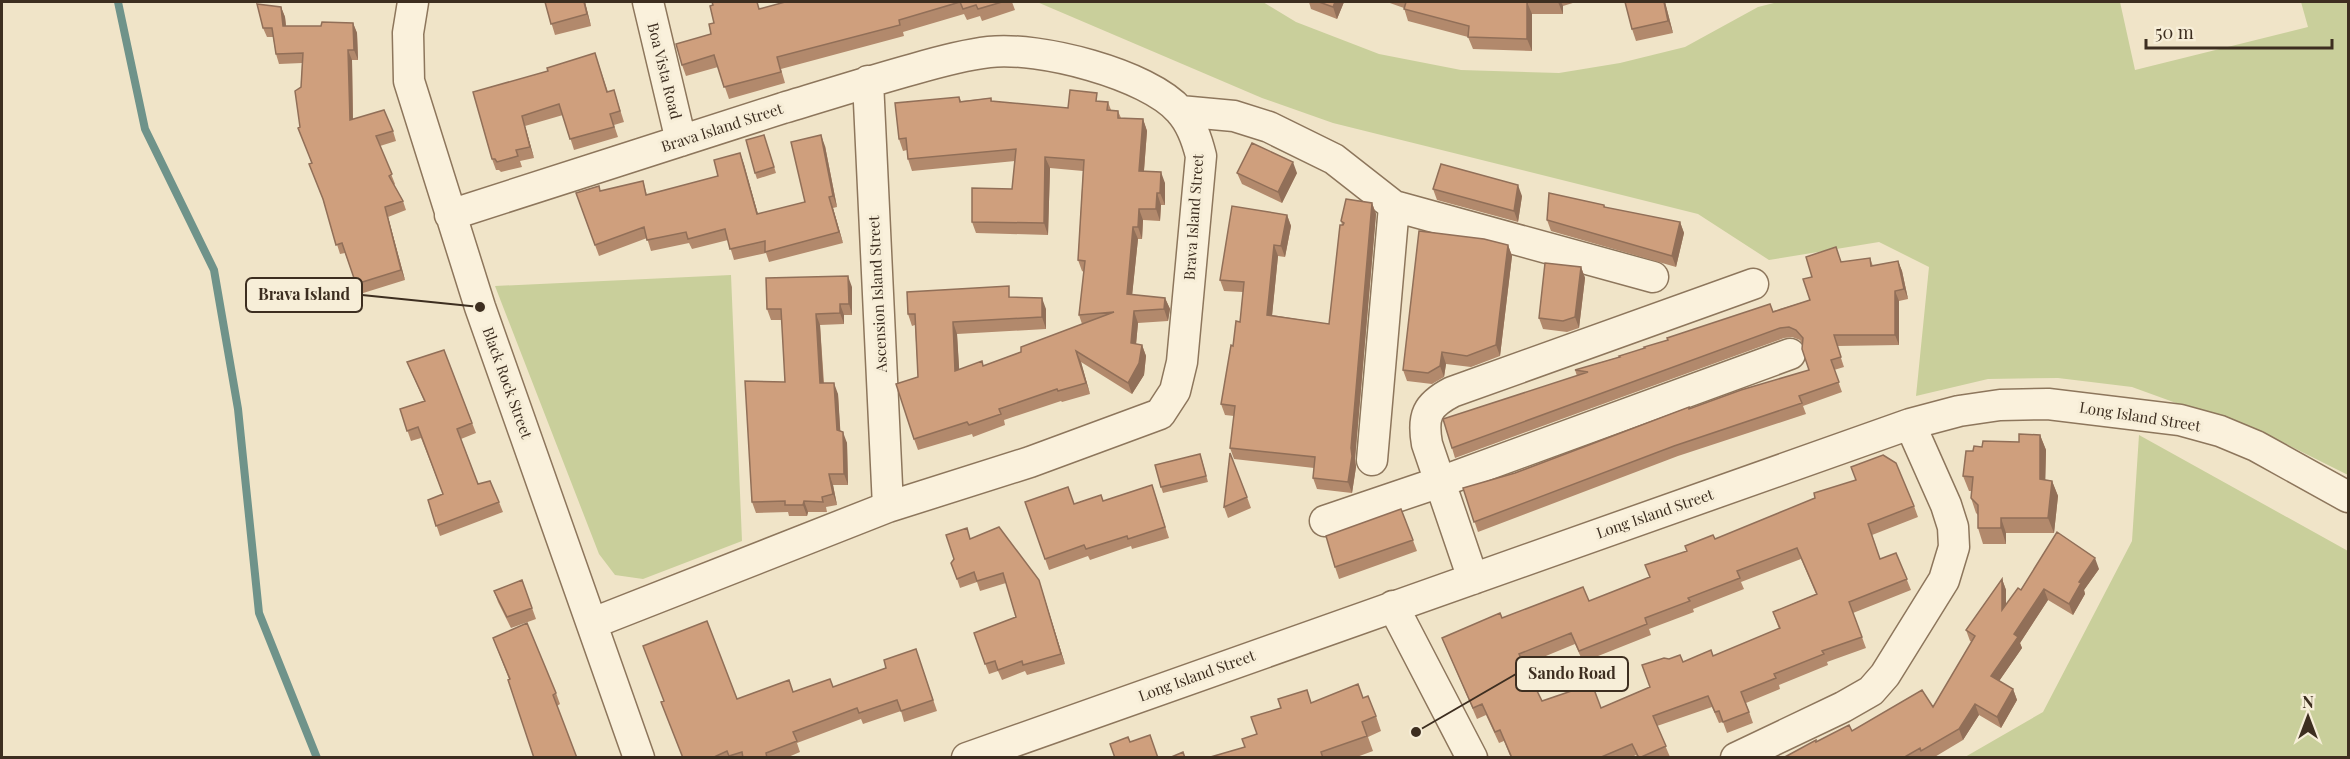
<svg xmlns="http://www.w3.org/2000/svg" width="2350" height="759" font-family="'Playfair Display',serif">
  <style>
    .green { fill: #c9cf9b }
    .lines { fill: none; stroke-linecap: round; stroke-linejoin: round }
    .stream { stroke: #6f938a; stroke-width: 8 }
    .minor-casing { stroke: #8d765c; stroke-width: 33 }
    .minor { stroke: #faf1dc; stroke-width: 30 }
    .wall { fill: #b2896c; fill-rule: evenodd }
    .shaded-wall { fill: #916f58 }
    .building { fill: #cf9f7d; stroke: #916f58; stroke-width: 1.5; fill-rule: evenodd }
    .labels { text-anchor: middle; stroke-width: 6; stroke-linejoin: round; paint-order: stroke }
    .street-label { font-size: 15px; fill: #3d2e20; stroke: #f7eed8 }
    .leader { fill: none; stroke: #3d2e20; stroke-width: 2 }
    .callout-dot { fill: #3d2e20; stroke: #f7eed8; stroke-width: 2 }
    .callout { fill: #f7eed8; stroke: #3d2e20; stroke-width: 2 }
    .callout-label { font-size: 16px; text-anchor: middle; font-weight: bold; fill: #3d2e20 }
  </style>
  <rect width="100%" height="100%" fill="#f0e4c8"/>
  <path class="green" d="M1037,2h226l33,20 83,32 82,16 98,3 61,-10 65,-16 73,-40 20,-5h342l15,68 173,-43 -7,-25h47v473l-70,-35 -146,-53 -74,-9 -70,1 -72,17 13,-129 -50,-25 -110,18 -71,-46 -365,-91 -71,-25z
    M731,275l11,266 -99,38 -28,-4 -16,-21 -104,-268z
    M2139,435l209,116v206h-383l78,-45 89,-171z"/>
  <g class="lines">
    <path class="stream" d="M118,2l27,127 69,141 24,139 21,204 58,145"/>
    <defs>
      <path id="minor" d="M413,2l-5,31 1,48 71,226 159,451
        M648,2l33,139
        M868,81l20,426
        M1180,111l54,5 35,11 65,32 60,47 259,71
        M450,215c111,-36 222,-71 333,-107 44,-13 87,-27 131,-39 24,-7 50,-14 75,-17 49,-6 159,22 191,59 12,13 17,29 21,45l-19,206 -7,29 -15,23 -130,48 -142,45 -295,116
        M1372,460l22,-254
        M1325,521l115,-39 350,-128
        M1473,579l-46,-135c-5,-28 0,-39 25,-52l301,-108
        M1393,606l79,152
        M967,758l943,-334 49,-13 41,-6 48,-1 132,16 40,11 36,15 92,51
        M1736,758l107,-51 28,-16 14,-16 59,-95 10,-33 -1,-20 -7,-22 -36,-81"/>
    </defs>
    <use href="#minor" class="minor-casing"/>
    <use href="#minor" class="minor"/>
  </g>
  <path class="wall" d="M545,2h40l6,24 -36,9z
    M785,2h227l3,8 -33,11 -2,-5 -13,4 -3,-6 -61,18 1,4 -123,33 4,14 -56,16 -11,-32 -32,9 -4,-11 29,-31 3,-11 -1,-18 47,4z
    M1309,2h35l-7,17 -26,-10z
    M1387,2h189l-13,4v8h-31v37l-59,-2 -5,-12 -60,-16 -4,-13z
    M1625,2h40l8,31 -37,8 -4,-12z
    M281,7l4,10 1,9h35l32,-3 4,10 1,27h-6l1,59 40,12 3,10 -16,5 15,38 -1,1 9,16 3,9 -18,7 17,63 -45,14 -15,-41 -5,1 -40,-127 2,-64 -23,1 -3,-10 -3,-17h-6l-4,-9z
    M595,53l13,39 6,-2 10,32 -10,3 4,12 -44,13 -11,-35 -38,11 9,32 -14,3 2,6 -21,5 -2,-2h-3l-4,-11 56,-88z
    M959,97l2,4 30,-3 1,3 76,7 32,-7 8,1 3,8 7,1 3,7 22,1 4,12 -3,40 21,12v22h-4l-1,16 -17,-1 -1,19h-4l-6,56 33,3 5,11 -2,12 -30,2 -2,21 6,1 4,11 -2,19 -12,19 -51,-32 9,32 -28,8 -1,-1 -57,19 1,5 -32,12 -1,-3 -54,16 -4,-11 4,-62 -3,-52 -3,1 -4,-12 104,-17 34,12v20l-89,5 2,36 24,-4 38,-14 61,-28 -3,-9 5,-43 -2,-1 -4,-11 5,-89 -33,-3 -2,67 -72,-2 -4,-11 40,-33 3,-28 -103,10 -4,-12 -1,-9 -4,1 -4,-12z
    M764,135l12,38 -19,6 -2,-6z
    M825,146l12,61 -4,1 10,35 -74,19 -3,-9 -32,7 -6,-20 -36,9 -3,-6 -38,8 -4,-13 -48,18 -23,-63 24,-2 43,-10 4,14 71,-19 22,-23 18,61 47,-12z
    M1237,173h60l-15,30 -40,-19z
    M1433,189l89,7 -4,26 -81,-22z
    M1372,203l4,11 -21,245 1,8 -4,26 -35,-4 -4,-11 1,-10 -80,-9 -4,-11 4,-32 -9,-1 -4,-11 12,-58 7,-24 3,-30 -19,-1 -4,-11 67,-65 4,11 -6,31 -7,-1 -6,59 57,9 13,-99 -1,-4z
    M1604,205l2,3 74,14 4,11 -8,34 -125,-36 -4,-11z
    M1508,245l4,11 -12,100 -29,11 -25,-3 -2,13 -12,7 -25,-3 -4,-11z
    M1870,258l3,8 25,-5 4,10 6,28 -9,2v44l-62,1 7,21 -10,3 8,22 -39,14 3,8 -128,42 -200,76 -15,-44 52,-15 174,-64 120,-39 -7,-26 -2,-4 -8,-3 -8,1 -329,120 -3,-10 125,-72 -2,-6 235,-70 2,-23 29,-15z
    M1581,267l4,11 -6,50 -12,4 -24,-3 -4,-11z
    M852,287v28h-8v9l-24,1 4,58 14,11 2,37 7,12 1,42h-15l4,20 -11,2 1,5h-19l-1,4h-18l-1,-4 -32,1 -4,-11 33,-120 -3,-62h-11l-4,-11z
    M444,350l32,83 -15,6 17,45 21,18 4,10 -63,24 -12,-36 15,-6 -22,-56 -10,3 -11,-32 24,-8 -17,-39z
    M2040,435l6,15 -1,30 7,1 6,15 -4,37h-48v11h-23l-5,-16v-13l-2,-2 -5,-15v-7h-2l-6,-15 10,-25 9,-4 37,-5z
    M1202,460l6,22 -45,11 -2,-6z
    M1152,485l17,53 -37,11 -1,-3 -41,14 -2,-4 -39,14 -24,-68 50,2 28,-3z
    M1247,497l4,11 -23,10 -4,-11z
    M1914,506l4,11 -46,18 8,24 16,-6 15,37 -58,23 13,35 -39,14 1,3 -49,20 1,4 -34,14 7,20 -26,10 -4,-11 -4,1 -7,-16 -55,19 13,31 -2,1h-30l-2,-3 -6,3h-119l-7,-17 -5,2 -13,-28 -9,4 -35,-81 60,-20 87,-17 61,-24 37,-26 28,-12zM1801,559l15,35 -43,18 6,17 -66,27 -30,6 -33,25 -49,21 -59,-7 -18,-36 51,-21 8,18 68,-27 -2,-6 45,-17 -1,-3 51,-20 -3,-7z
    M1401,509l16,42 -78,28 -4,-12z
    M971,539l71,51 23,74 -38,11 -2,-4 -23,9 -4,-9 -9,3 -15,-41 42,-16 -10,-34 -26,8 -3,-9 -17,6 -3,-9z
    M2099,569l-15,21 1,4 -12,21 -25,-15 -28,43 2,5 -23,33 14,8 4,11 -16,28 -22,-13 -16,25 -30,18h-150l33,-16 117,-35 39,-65 -2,-1 -4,-11 36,-51 4,11v14l15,-14z
    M522,580l14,39 -25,9 -13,-26 -4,-11z
    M493,638l63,55 4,11 -3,2 -48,-27z
    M916,649l21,62 -33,11 -3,-11 -38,13 -2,-5 -64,24 3,9 -14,6h-103l54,-59 96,-12 53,-19z
    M1363,698l13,18 5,15 -13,6 5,14 -19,7h-147l38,-11 12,-13 54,-31z"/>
  <path class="shaded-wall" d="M584,2h1l6,24 -4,-12z
    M1335,2h9l-7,17 -4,-12z
    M1527,2l5,12v37l-5,-12z
    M1558,2h3l2,4v8z
    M1664,2h1l8,31 -5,-12z
    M281,7l4,10 2,19 -4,-10z
    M353,23l4,10 1,27 -4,-10z
    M348,50l4,10 1,69 -3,-9z
    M522,116l3,10 9,32 -4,-11z
    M1143,119l4,12 -4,51 -4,-11z
    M821,135l4,11 12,61 -4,-11z
    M740,153l4,11 17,61 -4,-11z
    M1045,157l5,11 -2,67 -4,-12z
    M1293,162l4,11 -15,30 -4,-11z
    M1161,172l4,11v22l-5,-12z
    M1518,185l4,11 -4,26 -4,-11z
    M1157,193l4,12 -1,16 -4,-12z
    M829,197l4,11 10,35 -4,-11z
    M1372,203l4,11 -21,245 1,8 -4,26 -4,-11z
    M385,207l3,10 17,63 -4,-10z
    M1139,209l4,11 -1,19 -4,-12z
    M1287,215l4,11 -6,31 -4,-11z
    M1680,222l4,11 -8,34 -4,-11z
    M1133,227l5,12 -7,67 -4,-12z
    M1274,245l4,11 -7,70 -4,-11z
    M1508,245l4,11 -12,100 -4,-11z
    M1898,261l4,10 6,28 -4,-10z
    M1581,267l4,11 -6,50 -4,-11z
    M848,276l4,11v28l-3,-11z
    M1895,291l4,10v44l-4,-10z
    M1042,298l4,11v20l-4,-12z
    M1165,298l5,11 -2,12 -4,-12z
    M840,304l4,11v9l-4,-11z
    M1134,311l4,12 -3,32 -4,-12z
    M816,314l4,11 4,69 -4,-11z
    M953,322l4,12 3,48 -5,-11z
    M1142,345l4,11 -2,19 -12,19 -4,-11z
    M1076,351l5,11 9,32 -4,-11z
    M1442,352l4,12 -2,13 -4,-11z
    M834,383l4,11 3,47 -4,-11z
    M843,432l4,11 1,42 -4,-11z
    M2040,435l6,15 -1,44 -5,-15z
    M829,474l4,11 4,20 -4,-11z
    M2052,481l6,15 -4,37 -6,-15z
    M804,501l4,11 -1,4 -4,-11z
    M2001,518l5,15v11l-5,-16z
    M2095,558l4,11 -15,21 1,4 -12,21 -4,-11 10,-22z
    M2002,579l4,11v31l-4,-11z
    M1039,580l3,10 23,74 -4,-10z
    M2044,589l4,11 -28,43 2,5 -27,39 -4,-11 23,-42z
    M2013,689l4,11 -16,28 -4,-11z
    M1975,704l4,11 -16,25 -4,-11z"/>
  <path class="building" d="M545,2h39l3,12 -36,10z
    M712,2h45l2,7 26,-7h217l-24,7 -2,-4 -13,4 -3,-7 -61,18 1,5 -123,32 4,15 -57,15 -10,-32 -32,10 -6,-21 35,-10 -2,-10 5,-1 -4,-17 3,-1z
    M1319,2h16l-2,5z
    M1406,2h152h-31v37l-59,-2 1,-11 -65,-17z
    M1625,2h39l4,19 -36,8z
    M257,4l24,3 2,19h38l1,-4 31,1 1,27h-6l2,70 34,-10 9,21 -17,5 16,38 -3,2 14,25 -18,6 16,63 -45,14 -14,-41 -6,2 -13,-46 -14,-35 3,-1 -14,-35 2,-1 -5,-36 6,-4 2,-34 -27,1 -4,-26h-9z
    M595,53l12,39 7,-2 6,21 -10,3 4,13 -44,12 -11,-35 -37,12 8,31 -14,3 2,6 -21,6 -2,-3h-3l-19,-67 75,-21 -1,-3z
    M1070,90l27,3 -1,8 12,1 -1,8 11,1v7l25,1 -4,52 22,1 -1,21h-3l-1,16h-17l-1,18h-5l-6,67 38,4 -1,11 -30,2 -3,32 11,2 -3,18 -11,20 -52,-32 10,32 -28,8 -1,-2 -58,20 2,5 -32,11 -2,-3 -53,17 -18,-55 22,-7 -3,-63h-7l-1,-22 102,-6v11l33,1v19l-89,5 2,49 27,-10 1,5 38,-14v-5l93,-35 -35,3 6,-54 -7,-1 6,-100 -39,-3 -1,66 -72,-1v-34l40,1 4,-40 -108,10 -2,-21 -7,1 -4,-36 64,-6 1,5 31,-4v3l77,7z
    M764,135l10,32 -19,6 -9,-33z
    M821,135l12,61 -4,1 10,35 -74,20v-11l-35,8 -5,-20 -37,10 -2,-7 -39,8 -3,-13 -49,18 -19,-52 23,-7 1,5 43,-10 3,14 72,-19 -4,-16 26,-7 17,61 48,-12 -14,-60z
    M1252,143l41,19 -15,30 -41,-19z
    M1441,164l77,21 -4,26 -81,-22z
    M1549,193l55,12v2l76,15 -8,34 -125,-36z
    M1346,199l26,4 -21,245 1,8 -4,26 -35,-4 2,-21 -85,-9 5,-42 -14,-2 10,-59 2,1 3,-25 4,1 4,-40 -24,-2 12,-74 55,9 -6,31 -7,-1 -7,70 62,9 11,-99h3l1,-2 -3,-2z
    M1419,231l65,8 24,6 -12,100 -29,11 -25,-4 -2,14 -12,7 -25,-3z
    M1836,247l5,15 29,-4 1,8 27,-5 6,28 -9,2v44h-61l7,22 -10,3 8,22 -40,14 3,7 -128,43 -200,76 -11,-34 52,-15 174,-66v2l52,-19 68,-20 -7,-21 1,-11 -7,-8 -7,-3 -9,1 -328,120 -9,-29 145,-47 -13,-2 45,-13 -1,-1 26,-8 -1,-1 24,-7 -1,-2 103,-34 3,8 37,-12 -7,-21 9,-2 -6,-20z
    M1545,263l36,4 -6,50 -12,4 -24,-3z
    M848,276l1,28h-9v9l-24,1 4,69h14l3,47 6,2 1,42h-15l4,20 -11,3 1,5 -19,-1 -1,4h-18v-4l-33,1 -7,-121 40,1 -4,-73h-14l-1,-31z
    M444,350l28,73 -15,6 21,55 12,-3 9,21 -63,24 -8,-26 15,-6 -25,-67 -11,4 -7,-22 25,-8 -18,-39z
    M2019,434l21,1v44l12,2 -4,37h-47v10h-23v-23l-7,-7 2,-21 -10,-1 3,-25h7l1,-5 8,1 1,-6 36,1z
    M1230,453l17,44 -23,10z
    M1200,454l6,22 -45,11 -6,-22z
    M1883,455l13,8 18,43 -46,18 12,35 16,-6 11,26 -58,23 13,35 -40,14 2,3 -50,20 2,4 -35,14 8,20 -26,10 -4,-11 -4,1 -7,-16 -55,20 13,30 -27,12 -7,-14 -33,14h-87l-12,-28 -5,2 -13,-28 -9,4 -31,-70 58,-25 2,5 81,-31 6,14 61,-24 -5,-12 42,-14 -2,-5 28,-11 2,4 100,-41 -1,-5 42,-13 -5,-13zM1797,548l20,46 -44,18 7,16 -67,28 -2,-6 -28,12 -3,-7 -11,4 -5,-1 -22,7 8,22 -49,21 -9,-24 -50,17 -23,-47 52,-21 8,18 68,-27 -2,-6 45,-17 -2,-3 52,-20 -3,-7z
    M1152,485l13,42 -37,12 -1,-3 -41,13 -2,-4 -39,14 -20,-57 43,-15 6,17 27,-9 2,6z
    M1401,509l12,31 -78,27 -9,-31z
    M999,527l40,53 22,74 -38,11 -1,-4 -24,9 -3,-9 -10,3 -11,-31 42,-16 -13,-44 -26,8 -3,-9 -17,7 -6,-16 3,-4 -8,-24 21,-7 3,11z
    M2057,532l38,26 -16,24 2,1 -12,21 -25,-15 -30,45 4,3 -27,39 22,13 -16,28 -22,-13 -16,25 -38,22 -1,-3 -17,10h-120l33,-18v2l33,-17 3,6 70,-41 11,17 42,-71 -9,-6 36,-51v31l16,-22 3,2z
    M522,580l10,28 -25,9 -13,-26z
    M707,621l30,78 52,-19 4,12 37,-13 3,8 53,-19 -2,-8 32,-11 17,51 -32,11 -4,-11 -38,13 -2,-5 -64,24 4,9 -31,12 1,5h-24l-1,-6 -13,4 -2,-5 -15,7h-29l-22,-56 3,-1 -21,-55z
    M527,623l29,70 -3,2 24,63h-43l-26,-78 2,-1 -17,-41z
    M1358,684l5,14 5,-2 8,20 -14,6 5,14 -46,16 2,6h-116l38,-11 -3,-8 15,-5 -6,-17 30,-9 -3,-9 29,-9 4,13z
    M1150,735l8,23h-43l-5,-14 18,-7 2,5z
    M1183,752l2,6h-16z"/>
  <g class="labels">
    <g class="street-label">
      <text transform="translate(664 71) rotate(76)" y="5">Boa Vista Road</text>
      <text transform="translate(722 128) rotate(-18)" y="5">Brava Island Street</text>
      <text transform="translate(1194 217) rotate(-86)" y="5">Brava Island Street</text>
      <text transform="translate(878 294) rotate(-93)" y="5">Ascension Island Street</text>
      <text transform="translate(507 383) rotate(70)" y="5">Black Rock Street</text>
      <text transform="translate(2140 417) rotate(9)" y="5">Long Island Street</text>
      <text transform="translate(1655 514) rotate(-19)" y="5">Long Island Street</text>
      <text transform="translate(1197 676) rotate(-20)" y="5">Long Island Street</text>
    </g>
  </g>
  <path class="leader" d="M480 307L362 295M1416 732L1516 674"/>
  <g class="callout-dot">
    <circle cx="480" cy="307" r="6"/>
    <circle cx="1416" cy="732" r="6"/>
  </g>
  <g class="callout">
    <rect x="246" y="278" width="116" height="34" rx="6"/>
    <rect x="1516" y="657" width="112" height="34" rx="6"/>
  </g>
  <g class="callout-label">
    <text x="304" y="300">Brava Island</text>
    <text x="1572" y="679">Sando Road</text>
  </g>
  <rect width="2350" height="759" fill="none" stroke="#3d2e20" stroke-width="6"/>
  <g transform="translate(2308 717)" stroke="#f7eed8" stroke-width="4.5" paint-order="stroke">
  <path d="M0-4.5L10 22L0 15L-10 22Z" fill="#3d2e20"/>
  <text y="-9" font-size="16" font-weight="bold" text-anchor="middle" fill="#3d2e20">N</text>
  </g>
  <path d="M2146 39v9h186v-9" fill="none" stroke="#3d2e20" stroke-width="3"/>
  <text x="2155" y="39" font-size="18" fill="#3d2e20" stroke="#f7eed8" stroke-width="4.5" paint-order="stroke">50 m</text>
</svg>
